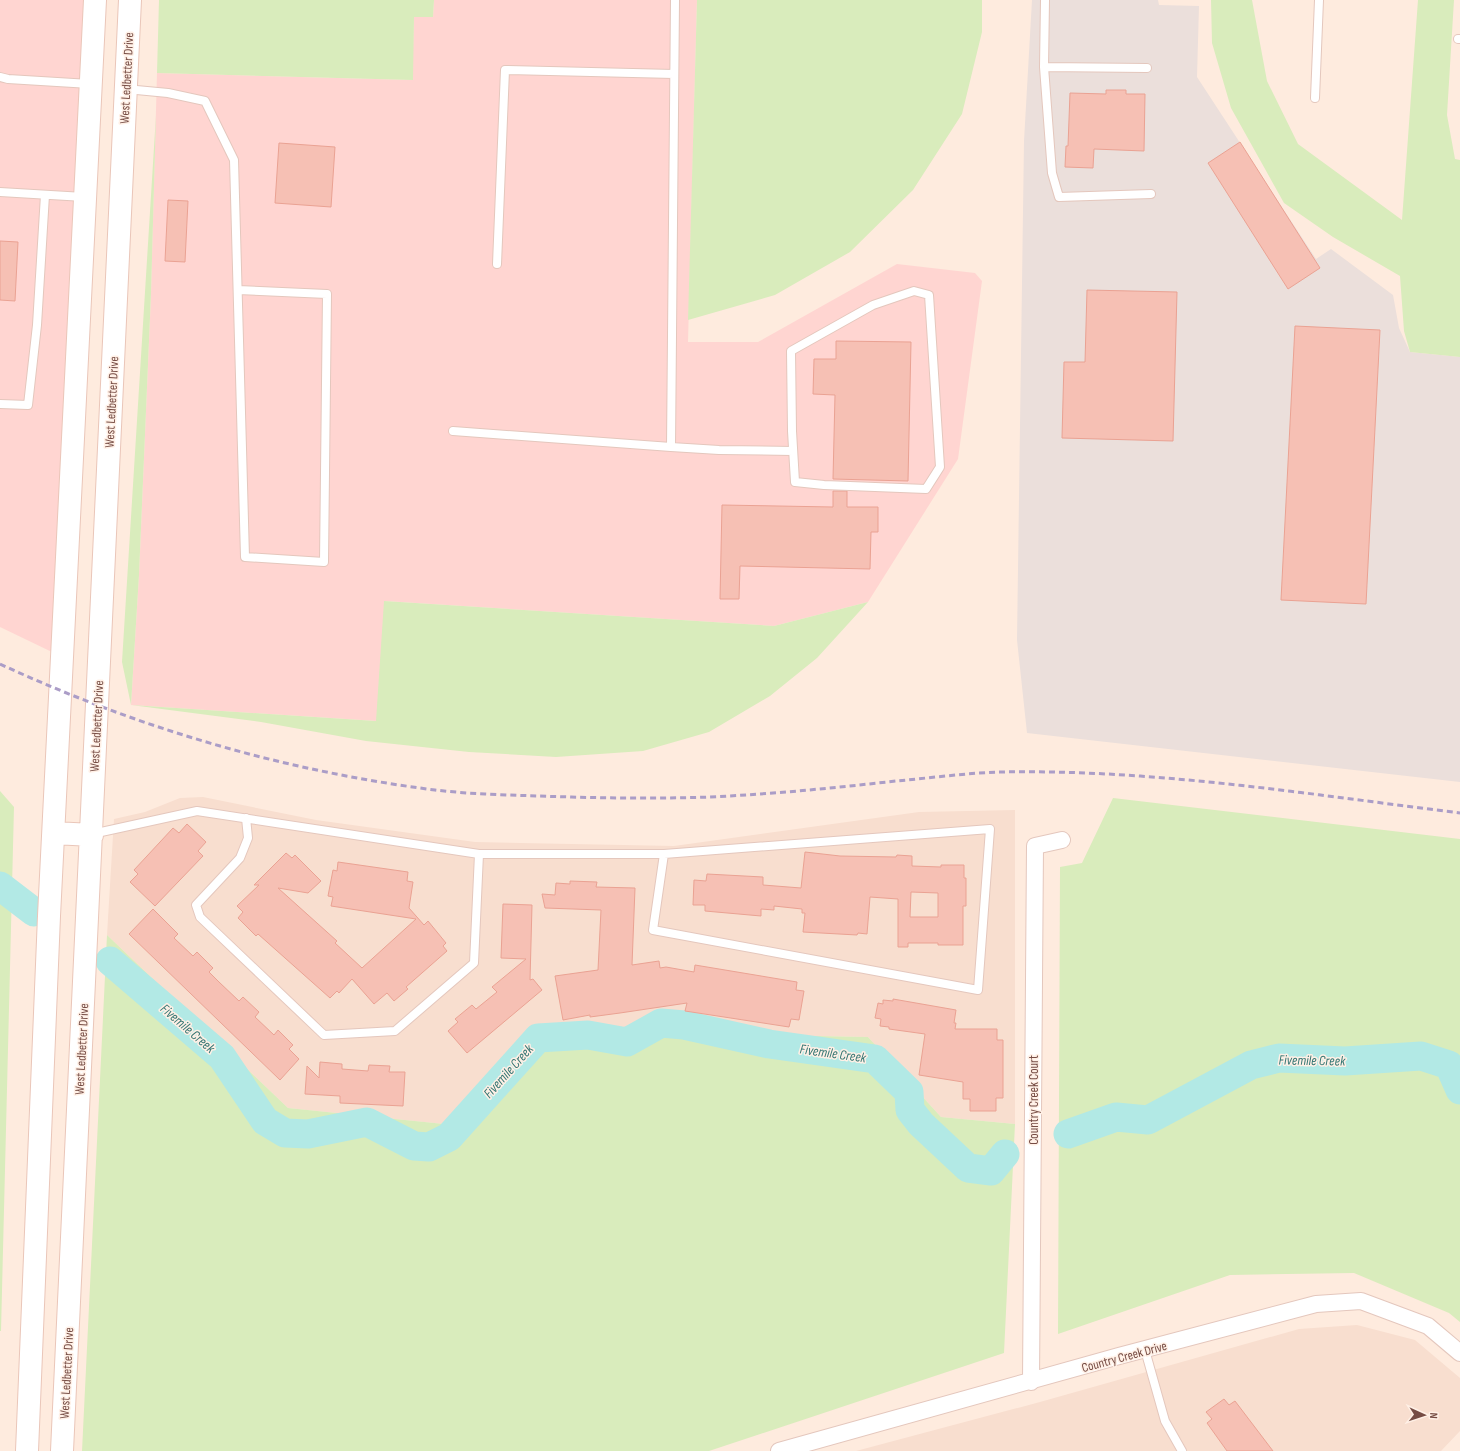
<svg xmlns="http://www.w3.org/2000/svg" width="1460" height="1451" font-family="'Sofia Sans Condensed',sans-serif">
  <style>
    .residential { fill: #f8decf }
    .commercial { fill: #ffd5d1 }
    .industrial { fill: #ebdfdb }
    .green { fill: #d9ecbc }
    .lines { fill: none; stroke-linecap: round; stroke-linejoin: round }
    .river { stroke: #b2e9e5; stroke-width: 29 }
    .building { fill: #f6c0b4; stroke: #eaa293; fill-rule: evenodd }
    .service-casing { stroke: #e4c7bd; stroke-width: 10 }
    .minor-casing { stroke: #e4c7bd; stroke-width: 18 }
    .secondary-casing { stroke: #eac6b9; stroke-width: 24 }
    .service { stroke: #fff; stroke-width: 8 }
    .minor { stroke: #fff; stroke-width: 16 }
    .secondary { stroke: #fff; stroke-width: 22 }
    .rail { stroke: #ab9dc7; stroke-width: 3; stroke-dasharray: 6 4; stroke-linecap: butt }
    .labels { text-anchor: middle; stroke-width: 3; stroke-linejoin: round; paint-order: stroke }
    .street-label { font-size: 13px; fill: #764c44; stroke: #fff0e6 }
    .water-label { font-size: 14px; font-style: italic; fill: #357673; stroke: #fff0e6 }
  </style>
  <rect width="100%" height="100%" fill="#feebde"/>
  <path class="residential" d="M203,797l113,23 159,22 199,4 245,-34 96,-2v314l-74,-7 -73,-80 -333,-6 -91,93 -156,-16 -181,-173 7,-116 31,-7 35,-14z
    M1357,1325l58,15 45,38v53l-19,20h-585l184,-49 259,-73z"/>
  <path class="commercial" d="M0,0h88l-34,653 -54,-26z
    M434,0h263l-9,342h70l139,-78 78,9 7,8 -24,178 -90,143 -94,24 -389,-25 -8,120 -246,-16 8,-130 12,-281 6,-221 255,7 2,-64 19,1z"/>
  <path class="industrial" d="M1032,0h126l1,5 40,1 -2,71 119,182 15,-10 62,46 6,33 11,24 50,5v425l-433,-49 -10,-93 7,-499z"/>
  <path class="green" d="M159,0h275l-1,17h-19l-1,63 -256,-7z
    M697,0h285v32l-20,82 -49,76 -63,62 -75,43 -87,25z
    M1211,0h41l15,81 31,63 104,76 16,-220h36l-7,115 8,44 5,1v197l-50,-5 -6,-21 -4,-55 -67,-39 -49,-34 -53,-95 -19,-65z
    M156,115l-5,179 -12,281 -8,130 245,16 8,-120 390,25 94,-24 -51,56 -47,38 -61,36 -66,19 -87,6 -87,-5 -103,-11 -105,-19 -130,-17 -9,-43z
    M0,791l14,16 -13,524h-1z
    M1113,798l347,41v483l-11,-9 -95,-40 -124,2 -172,59 2,-467 22,-4z
    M107,935l181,173 156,16 91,-93 333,6 73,80 74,7 -11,229 -295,98h-627z"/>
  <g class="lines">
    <path class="river" d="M0,886l34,26
      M110,961l112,96 43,64 20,12 23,1 59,-12 47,24 15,1 20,-10 89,-99 50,-3 39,7 34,-19 23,2 85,19 106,15 34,33 1,18 11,14 47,44 23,3 14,-17
      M1068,1134l48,-17 32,3 103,-55 28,-7 66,3 76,-5 28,9 11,25"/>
  </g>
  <path class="building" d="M1106,90h20v4h19l-1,57 -50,-2 -1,19 -28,-1 1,-21h2l2,-53 36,1z
    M1240,142l80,126 -32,21 -80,-126z
    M279,143l56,4 -4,60 -56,-4z
    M168,200l20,1 -3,61 -20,-1z
    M0,241l18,1 -3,59 -15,-1z
    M1087,290l90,2 -4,149 -111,-3 2,-76h21z
    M1295,326l85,4 -14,274 -85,-4z
    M836,341l75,1 -3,139 -75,-2 2,-84 -22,-1 1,-35h22z
    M833,491h14v16h31v25h-7l-1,37 -130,-3 -1,33h-19l2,-94 111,2z
    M187,824l19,18 -8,9 5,5 -48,50 -25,-24 8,-8 -4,-4 39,-42 6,5z
    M805,852l35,4 56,1 1,-2 15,1v10l29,1v-2h23v13h2v28h-3v39h-25v-2h-30v4h-10v-48l-28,-2 -3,37 -9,-1 -1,2 -54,-3 2,-19h-3v-4l-28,-3v4l-13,-1v7l-56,-5v-6h-12l1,-25 12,1 1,-7 56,3v8l38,3zM911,892l27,1v24h-28z
    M286,853l6,5 3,-3 26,26 -13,12 -30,-5 59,53 -2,2 27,25 54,-49 -85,-13 2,-9 -5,-1 5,-26 4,1 1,-9 70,10 -1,9 6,1 -4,26 15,17 4,-4 18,22 -3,3 4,5 -41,36 2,2 -14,12 -7,-8 -13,11 -22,-25 -13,14 -2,-2 -7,7 -72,-64 -2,2 -18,-18 5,-6 -6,-6 22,-21h-5z
    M570,881l27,1 -1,5 39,1 -3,77 27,-4 1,7 6,-1 28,5 1,-7 102,17 -1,8 8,1 -5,29 -8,-1 -2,8 -104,-16 2,-8 -67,10 -30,4v-2l-27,5 -8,-44 43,-6 3,-60 -56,-2 -3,-14 13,1 1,-12 14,1z
    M503,904l29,1 -2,75 3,-1 9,11 -75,63 -19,-22 10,-9 -3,-3 17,-14 4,4 21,-17 -5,-5 34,-28 -25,-1z
    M153,909l25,25 -4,4 19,18 4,-4 16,16 -4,4 10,10 20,19 4,-4 16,15 -4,5 19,18 4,-5 15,15 -4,4 10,10 -19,21 -151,-146z
    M893,999l63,11 -2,13h2l-1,6h42v11h6v58h-7v13h-26v-12h-7v-17l-44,-7 6,-41 -36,-5v-2l-9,-1 1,-7 -6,-1 3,-15 5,1v-4l10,1z
    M320,1062l22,2v5l26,2 1,-6 21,1 -1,6h16l-2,34 -63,-3v-7l-35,-2 2,-28 12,12z
    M1224,1399l5,6 6,-4 38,50h-46l-20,-28 5,-4 -6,-7z"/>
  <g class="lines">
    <defs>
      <path id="service" d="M675,0l-4,447 48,3 74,1
        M1045,0l-1,67 103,1
        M1458,39h2
        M1044,67l8,106 7,24 92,-3
        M0,77l8,2 82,5
        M126,89l42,4 37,8 29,59 11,397 79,5 3,-268 -89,-4
        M1315,98l4,-98
        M0,192l84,5
        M497,264l8,-194 169,4
        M914,291l15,4 11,172 -14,22 -102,-4 -29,-3 -3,-51 -1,-80 82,-46z
        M0,404l28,1 9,-80 8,-130
        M453,431l218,16
        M246,818l2,20 -8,20 -44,47 4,12 124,118 71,-4 79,-68 5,-109
        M92,834l105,-23 282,43h185l326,-25 -12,161 -325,-60 11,-76
        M1145,1350l20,71 17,30"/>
      <path id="minor" d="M1031,1382l4,-536 27,-6
        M779,1451l340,-95 197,-52 45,-3 67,25 32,27"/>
      <path id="secondary" d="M54,833l38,2
        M27,1451l22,-535 46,-916
        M62,1451l68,-1451"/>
    </defs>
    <use href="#service" class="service-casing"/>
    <use href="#minor" class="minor-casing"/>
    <use href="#secondary" class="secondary-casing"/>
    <use href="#service" class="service"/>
    <use href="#minor" class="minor"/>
    <use href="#secondary" class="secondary"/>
    <path class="rail" d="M0,664c138,64 284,107 435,126 34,4 70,5 104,6 57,2 114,3 171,1 63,-3 124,-9 186,-16 34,-3 70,-8 104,-9 154,-3 307,22 460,41"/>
  </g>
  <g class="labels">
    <g class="street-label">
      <text transform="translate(126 78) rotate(-87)" y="5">West Ledbetter Drive</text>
      <text transform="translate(111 402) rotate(-87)" y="5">West Ledbetter Drive</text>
      <text transform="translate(96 726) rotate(-87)" y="5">West Ledbetter Drive</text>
      <text transform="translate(81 1049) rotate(-87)" y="5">West Ledbetter Drive</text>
      <text transform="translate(1033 1100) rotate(-90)" y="5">Country Creek Court</text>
      <text transform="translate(1124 1356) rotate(-15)" y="5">Country Creek Drive</text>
      <text transform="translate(66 1373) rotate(-87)" y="5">West Ledbetter Drive</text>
    </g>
    <g class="water-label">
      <text transform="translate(188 1028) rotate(41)" y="5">Fivemile Creek</text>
      <text transform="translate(833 1053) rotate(8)" y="5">Fivemile Creek</text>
      <text transform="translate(1312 1060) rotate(1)" y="5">Fivemile Creek</text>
      <text transform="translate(508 1071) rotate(-48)" y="5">Fivemile Creek</text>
    </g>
  </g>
  <g transform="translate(1424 1415) rotate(93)" stroke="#fff0e6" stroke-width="3" paint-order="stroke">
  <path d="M0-3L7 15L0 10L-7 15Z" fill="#764c44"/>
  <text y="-6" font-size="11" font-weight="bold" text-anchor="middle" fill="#764c44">N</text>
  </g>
</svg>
